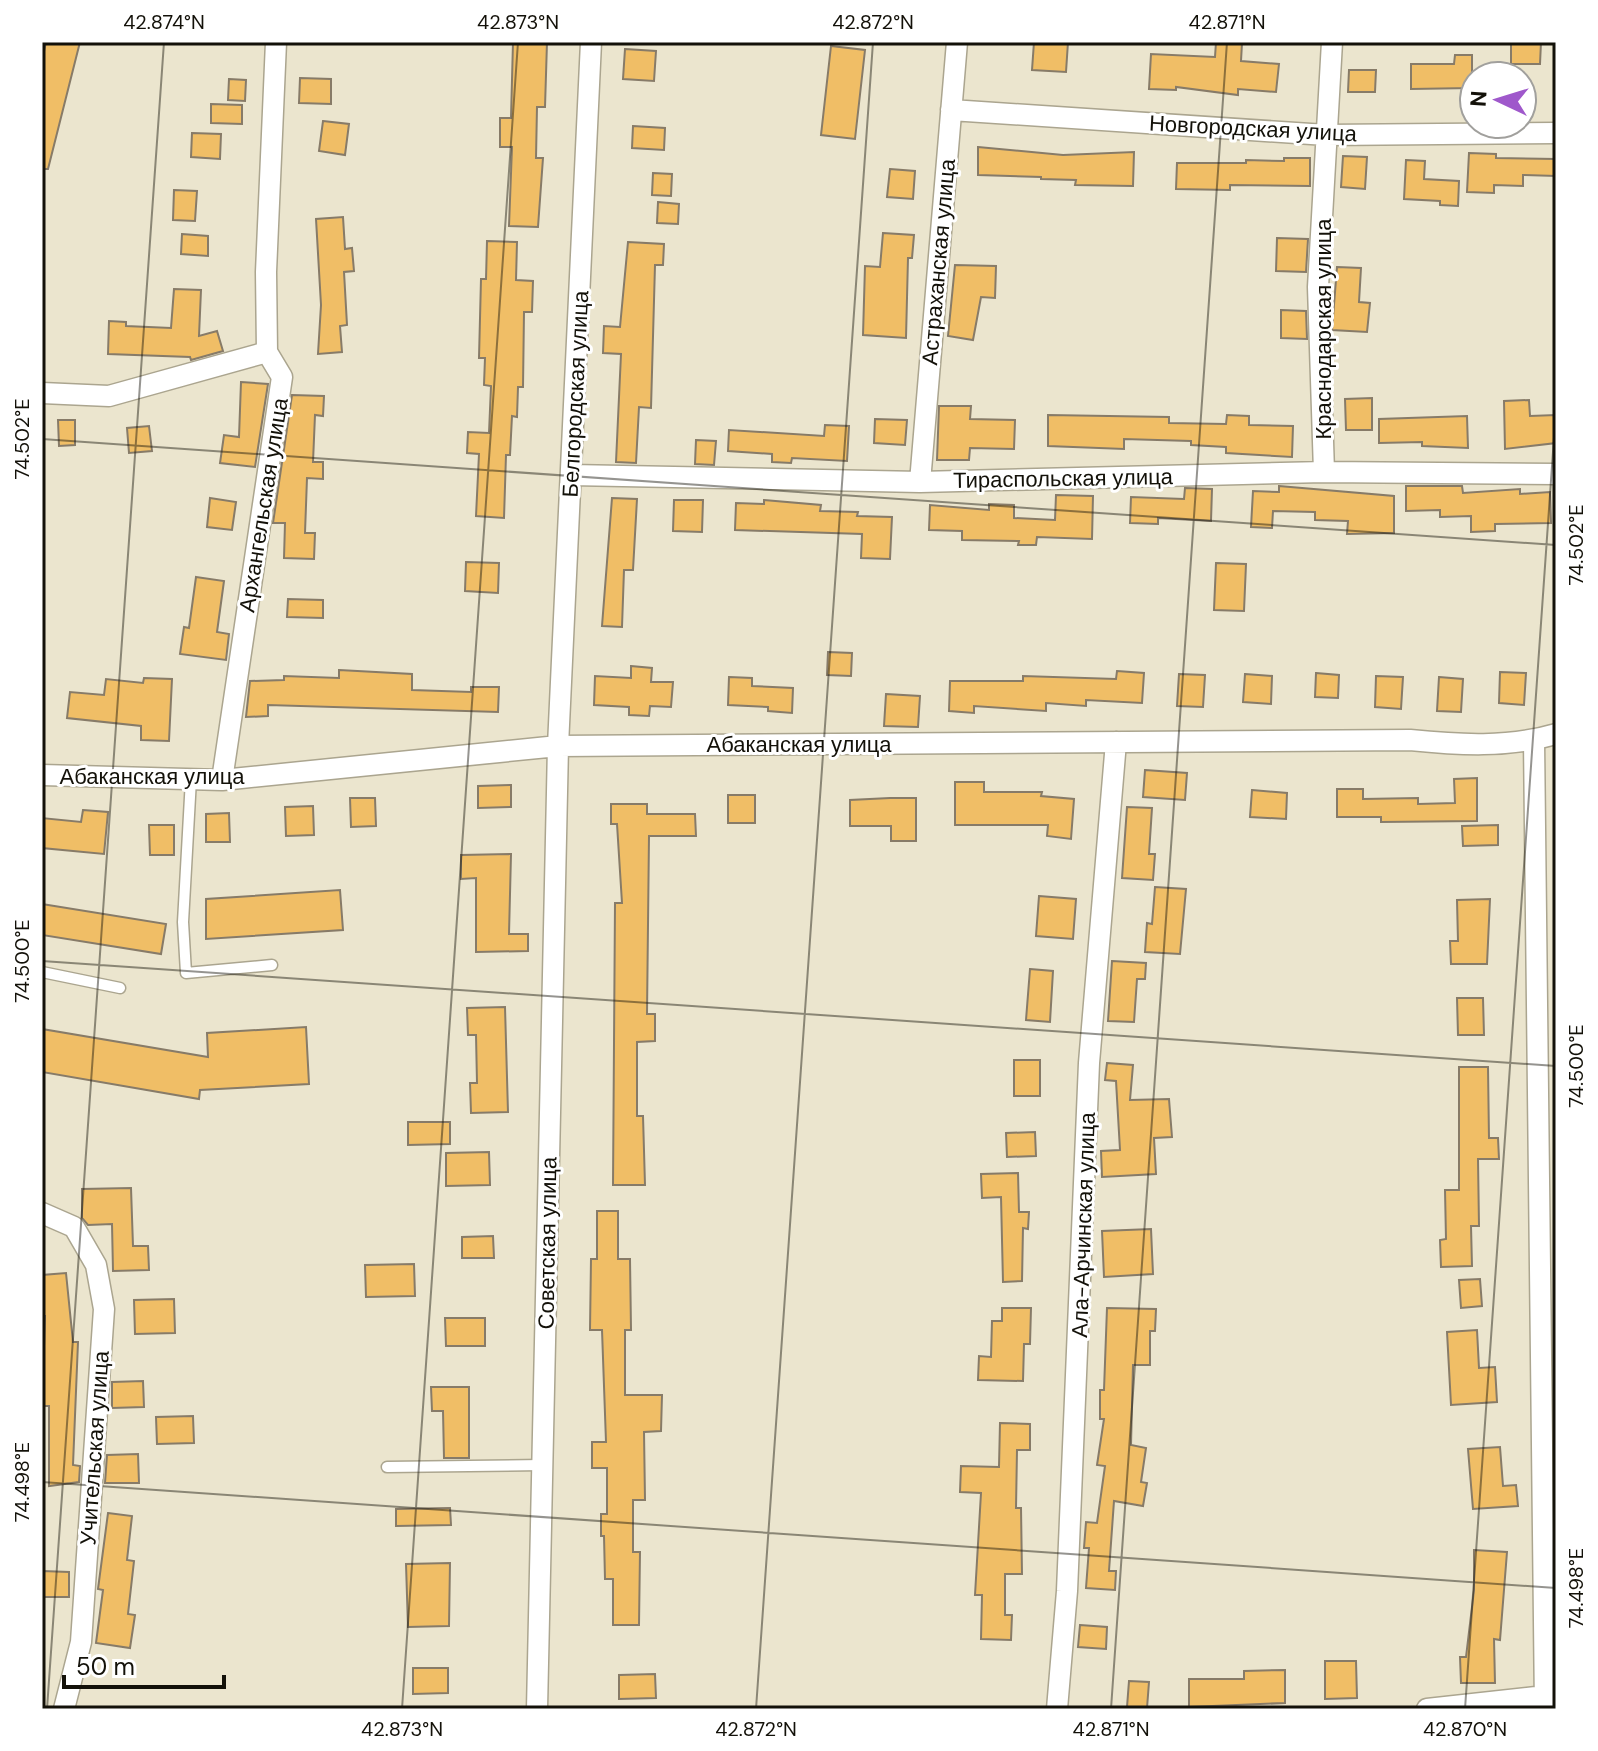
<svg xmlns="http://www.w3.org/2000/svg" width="1598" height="1751" font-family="'DM Sans',sans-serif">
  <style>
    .building { fill: #f0be66; stroke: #877b68; stroke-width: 2 }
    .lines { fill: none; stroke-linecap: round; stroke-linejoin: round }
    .lane-casing { stroke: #aba58f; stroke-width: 13 }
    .street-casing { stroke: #aba58f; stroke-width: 23 }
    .lane { stroke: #fff; stroke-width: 10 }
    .street { stroke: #fff; stroke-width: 20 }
    .ticks { fill: none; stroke: #131109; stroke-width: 2; stroke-opacity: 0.45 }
    .labels { text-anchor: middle; stroke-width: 6; stroke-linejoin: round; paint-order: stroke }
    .street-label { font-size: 22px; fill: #131109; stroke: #fff }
    .neatline { fill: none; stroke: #131109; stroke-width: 3 }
    .ticks-label { font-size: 20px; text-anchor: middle; fill: #131109 }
  </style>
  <rect width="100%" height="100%" fill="#ebe5ce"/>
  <path class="building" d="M46,42h34l-32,127h-6v-109z
    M513,42h34l-2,65h-8l-1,51h7l-5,69 -29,-1 3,-79h-12v-29h11z
    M1034,42h34l-2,30 -34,-2z
    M1216,42l26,1 -1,18 38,3 -3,28 -38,-3v6l-62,-8v3l-27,-1 2,-35 64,3z
    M1511,42h30l-1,22h-29z
    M831,46l34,4 -10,89 -34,-4z
    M625,49l31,2 -2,30 -31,-2z
    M1455,55h17v33l-61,1v-25h43z
    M1349,70h27l-1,22h-27z
    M300,78l31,1v25l-32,-1z
    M229,79l17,1 -1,21 -17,-1z
    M211,104l31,1v19l-31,-1z
    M323,121l26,3 -4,31 -26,-4z
    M633,126l32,2 -1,22 -32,-2z
    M192,133l29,1 -1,25 -29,-2z
    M978,147l85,8 71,-3 -1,34 -58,-1 1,-5 -35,-1v-2l-63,-2z
    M1469,153l27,1v4l60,1v17l-33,-1v11l-29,-1v8l-27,-1z
    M1343,156l24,1 -2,32 -24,-2z
    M1284,158h26v28l-80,-1v5l-54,-1 1,-26h69v-3l38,1z
    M1406,160l19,1 -1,18 35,2 -1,25 -18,-1v-4l-36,-2z
    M890,169l25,2 -2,28 -26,-2z
    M653,173l19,1 -1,22 -19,-1z
    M174,190l23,1 -2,30 -22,-1z
    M658,202l21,2 -1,20 -21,-1z
    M343,217l2,32 7,-1 2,23 -10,1 3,53 -7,1 2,26 -24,2 3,-49 -5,-86z
    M883,233l31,2 -2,23h-4l-2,80 -43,-3 2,-69 15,1z
    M182,234l26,2v20l-27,-2z
    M1277,238l31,1 -2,33 -30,-1z
    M487,241l30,1 -1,38 17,1 -1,31h-8l-1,75h-5l-1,30 -5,-1 -2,39h-4l-2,63 -28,-2 3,-62 -12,-1 1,-21 21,1 2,-47 -7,-1 1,-27h-6l2,-79h5z
    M628,242l36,2 -1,21h-8l-4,143 -12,-1 -3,56 -20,-1 5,-108 -18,-1 1,-27 16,1z
    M955,265l41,1 -1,32 -14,-1 -8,43 -25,-4z
    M1337,267l24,1 -2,34 11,1 -3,29 -35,-2z
    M174,289l27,1 -2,46 18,-5 6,20 -32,9 -1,-3 -82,-3 1,-33 17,1v4l45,2z
    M1281,310l25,1 1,28 -26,-1z
    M241,382l27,2 -13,83 -35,-4 4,-28 15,2z
    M292,395l32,1 -1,20 -8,-1 -2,47h10v17l-16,-1 -2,55h10l-1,26 -30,-1 1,-35h-12z
    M1372,398v32h-26l-1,-31z
    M1529,400l1,16 26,-1v28l-51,6 -1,-48z
    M939,406h32l-1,13 45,1 -1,29 -44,-1 -1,12h-32z
    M1048,415l121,2v6l57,1 1,-9 22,1v9l44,1 -1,31 -66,-4v-6l-35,-2v-4l-67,-2v10l-76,-3z
    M1467,416l1,32 -46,-2v-4l-43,1v-24z
    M875,419l32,1 -2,25 -31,-2z
    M58,420h17v25l-16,1z
    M825,425l24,1 -2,35 -55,-3 -1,5 -19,-1v-8l-44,-3 1,-21 95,6z
    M149,426l3,25 -23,2 -2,-25z
    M696,440l20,1 -2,24 -19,-1z
    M1279,486l115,10v37l-47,1 1,-13 -33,-1v-8l-42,-1 -1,17 -21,-1 2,-36 26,1z
    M1406,486h56l1,7 57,-4v5l30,-2 1,31 -56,1v7l-24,1v-16l-31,1v-7l-34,1z
    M1185,488l27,1 -1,32 -53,-3v6l-28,-1 1,-26 53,2z
    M1056,495l37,1 -1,43 -55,-2 -1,8h-18l1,-4 -57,-1v-9l-33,-1 1,-25 59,5v-6l25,1v13l41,2z
    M210,498l26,4 -4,28 -25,-3z
    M612,498l25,1 -4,71h-9l-2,57 -20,-1z
    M674,500h29l-1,32 -29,-1z
    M764,500l57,5 -1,6 38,1 -1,4 35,1 -2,42 -29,-1 1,-24 -127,-4 1,-27 28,1z
    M466,562l33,1 -1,30 -33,-2z
    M1216,563l30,1 -2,47 -30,-1z
    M196,577l28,4 -7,51 12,2 -3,26 -46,-6 4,-27 5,1z
    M288,599l35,1v18l-36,-1z
    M828,652l24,1 -1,23 -24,-1z
    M631,666l21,2 -1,14h22l-2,25 -21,-1 -1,10 -20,-1v-8l-35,-2 1,-29 36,2z
    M339,670l73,4v16l59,2v-5h28l-1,25 -230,-7v11l-22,1 4,-36 34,-1v-4l55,2z
    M1117,671l27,2 -2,30 -56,-3v6l-40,-3v8l-72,-5v7l-25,-2 1,-30h73v-5l93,3z
    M1500,672l26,1 -2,32 -25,-2z
    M1316,673l23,2 -1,23 -23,-1z
    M1179,674l26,1 -2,32 -26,-1z
    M1245,674l27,2 -1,28 -28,-2z
    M1376,676l27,1 -2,32 -26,-2z
    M729,677l23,1v8l41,2 -1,25 -24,-2v-4l-40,-2z
    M1439,677l24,2 -2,33 -24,-1z
    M144,678l28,1 -3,62 -28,-1v-14l-74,-8 3,-26 34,3 2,-16 37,4z
    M886,694l34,2 -2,31 -34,-1z
    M1145,770l42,3 -2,27 -42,-3z
    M1477,778v43l-96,1v-5h-44v-28h26v10l55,-1v6l37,-1 -1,-24z
    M955,782h29v10h58l-1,4 33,3 -3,40 -24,-3 1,-11h-93z
    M511,785v22l-33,1v-22z
    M1252,790l35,3 -1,26 -36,-2z
    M728,795h27v28h-27z
    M350,798h25l1,28 -25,1z
    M890,798h26v43h-25v-15h-41v-26z
    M611,804h36v10h48l1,22h-47l-2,178h8v27l-18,1v74h6l2,69h-32l2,-282h7l-5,-79h-6z
    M313,806l1,29 -28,1 -1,-29z
    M1127,807l25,1 -3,46h6l-2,26 -31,-2z
    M83,810l25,2 -4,42 -62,-6v-30l39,4z
    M229,813l1,29h-24v-28z
    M149,825h25v30h-24z
    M1498,825v20l-35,1 -1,-20z
    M511,854l-2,80h19v17l-52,1v-74l-15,1v-24z
    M1155,887l31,2 -6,65 -35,-2 2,-29 5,1z
    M340,890l3,40 -137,9v-40z
    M1039,896l37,3 -3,40 -37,-3z
    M1490,899l-3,65h-36l-1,-23h8l-1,-41z
    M42,904l124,20 -5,30 -119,-19z
    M1112,961l34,2 -1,16h-8l-3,43 -26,-1z
    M1030,969l23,2 -3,51 -24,-2z
    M1457,998h26l1,37h-26z
    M505,1007l3,105 -37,1 -1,-30h7l-1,-48h-8l-1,-27z
    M306,1027l3,57 -109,6 -1,9 -157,-27v-43l166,28 -1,-24z
    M1014,1060h26v36h-26z
    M1107,1063l26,2 -3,35 39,-1 3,38 -18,1 2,36 -54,3 -1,-26 19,-1 -4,-69 -11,-1z
    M1459,1067h29l1,71h9l1,21h-21l1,67h-8l1,40 -31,1 -1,-27 6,-1 -1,-49h14z
    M408,1122h42v22l-42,1z
    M1035,1132l1,24 -29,1 -1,-24z
    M489,1152l1,33 -44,1v-33z
    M1018,1173l1,39h10l-1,17 -5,-1 -1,53 -19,1 -2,-85 -19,1 -1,-24z
    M131,1188l2,58h15l1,24 -36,1 -1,-47 -24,1 -6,-7v-29z
    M597,1211h21v48h12l1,71h-6v65h37l-1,36 -17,1 1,68h-12v52h7l-1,73h-26v-46h-8l-1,-43h-3v-22h6v-46h-15v-26h14l-4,-112h-12l1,-71h6z
    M1151,1229l2,45 -49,3 -2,-46z
    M493,1236l1,22h-32v-21z
    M414,1264l1,32 -49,1 -1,-32z
    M66,1273l7,69h5l-5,123 7,1 -1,16 -30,4v-80h-7l3,-90h-3v-41z
    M1480,1279l2,27 -21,2 -2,-28z
    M174,1299l1,34 -40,1 -1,-34z
    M1002,1308h29l-1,36h-6l-1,37 -45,-1 1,-24 12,1 1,-36h10z
    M1107,1308l49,1 -1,22h-5v34h-17l-2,80 15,3 -5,34 6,1 -4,23 -29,-5 -5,70h7l-1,19 -29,-2 3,-40h-5l2,-26 11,1 8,-57 -8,-1 7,-46h-4v-29h4z
    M445,1318h40v28h-39z
    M1477,1330l2,38 16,-1 2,35 -46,3 -4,-73z
    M143,1381l1,26 -32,1v-26z
    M431,1387h38v71h-25l-1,-47h-11z
    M193,1416l1,27 -37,1 -1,-27z
    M1000,1423l30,1v26h-13l-1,58h5l1,66h-17v41h7l-1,25 -30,-1 1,-44h-7l6,-102 -21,-1 1,-26 38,1z
    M1500,1447l3,39 13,-1 2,21 -45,3 -5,-60z
    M138,1454l1,29h-34l2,-28z
    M450,1508l1,17 -55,1v-17z
    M108,1513l24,3 -5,44 7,1 -6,53 7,1 -5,33 -34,-5 7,-53 -5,-1z
    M1474,1550l33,2 -7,88 -6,-1 1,44h-34l-1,-26h6l8,-67z
    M450,1563l-1,63 -41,1 -2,-63z
    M42,1571l27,1v25h-27z
    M1080,1625l27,2 -1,22 -28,-2z
    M1325,1661h31l1,37 -32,1z
    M413,1668h35v25l-35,1z
    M1285,1670v33l-96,4v-28h55v-8z
    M655,1674l1,24 -37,1v-24z
    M1129,1681l20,1 -2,26 -20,-1z"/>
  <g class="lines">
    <defs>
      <path id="lane" d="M191,779l-8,143 3,51 86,-8
        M42,972l78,16
        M387,1467l155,-2"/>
      <path id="street" d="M951,110l375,25 230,-2
        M42,393l67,3 158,-44
        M1324,472l-6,-185 14,-245
        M571,475l349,7 404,-10 232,2
        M920,482l37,-440
        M1534,740l11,969
        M42,775l180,5 336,-34 852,-6c49,5 98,8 146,-6
        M222,780l60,-403 -15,-25 -1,-80 10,-230
        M42,1213l32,14 22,38 8,44 -23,333 -17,67
        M537,1709l21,-963 33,-704
        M1057,1709l10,-118 22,-528 27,-321
        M1427,1709l118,-13"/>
    </defs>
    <use href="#lane" class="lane-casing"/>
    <use href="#street" class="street-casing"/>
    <use href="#lane" class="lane"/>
    <use href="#street" class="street"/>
  </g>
  <path class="ticks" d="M42,439l1514,106M42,961l1514,105M42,1482l1514,106M47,1709l117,-1667M402,1709l116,-1667M756,1709l117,-1667M1111,1709l116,-1667M1465,1709l91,-1300"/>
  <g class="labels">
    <g class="street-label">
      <text transform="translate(1253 128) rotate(3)" y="8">Новгородская улица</text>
      <text transform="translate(938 262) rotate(-85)" y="8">Астраханская улица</text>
      <text transform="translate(1323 329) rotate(-90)" y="8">Краснодарская улица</text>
      <text transform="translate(575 394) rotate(-87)" y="8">Белгородская улица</text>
      <text transform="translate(1063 478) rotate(-1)" y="8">Тираспольская улица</text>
      <text transform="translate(263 505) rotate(-81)" y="8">Архангельская улица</text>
      <text x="799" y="752">Абаканская улица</text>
      <text x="152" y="784">Абаканская улица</text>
      <text transform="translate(1083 1225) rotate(-88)" y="8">Ала-Арчинская улица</text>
      <text transform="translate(547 1243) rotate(-89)" y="8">Советская улица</text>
      <text transform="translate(94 1448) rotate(-86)" y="8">Учительская улица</text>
    </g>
  </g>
  <rect width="1598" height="1751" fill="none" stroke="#ffffff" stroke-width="88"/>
  <g transform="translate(1498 100) rotate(274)"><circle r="38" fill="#ffffff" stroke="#a1a09d" stroke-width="2"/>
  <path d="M0-6L14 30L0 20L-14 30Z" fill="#9f58cb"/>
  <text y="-12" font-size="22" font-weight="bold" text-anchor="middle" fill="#131109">N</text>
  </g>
  <path d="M64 1675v12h160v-12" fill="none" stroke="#131109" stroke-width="4"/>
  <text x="76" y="1675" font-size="24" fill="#131109" stroke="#ffffff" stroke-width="6" paint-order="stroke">50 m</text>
  <rect x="44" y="44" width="1510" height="1663" class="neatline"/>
  <g class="ticks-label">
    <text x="164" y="29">42.874°N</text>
    <text x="518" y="29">42.873°N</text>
    <text x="873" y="29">42.872°N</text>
    <text x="1227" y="29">42.871°N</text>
    <text transform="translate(22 439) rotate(-90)" y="7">74.502°E</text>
    <text transform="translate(1576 545) rotate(-90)" y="7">74.502°E</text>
    <text transform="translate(22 961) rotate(-90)" y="7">74.500°E</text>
    <text transform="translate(1576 1066) rotate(-90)" y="7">74.500°E</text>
    <text transform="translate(22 1482) rotate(-90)" y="7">74.498°E</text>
    <text transform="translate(1576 1588) rotate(-90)" y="7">74.498°E</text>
    <text x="402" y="1736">42.873°N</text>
    <text x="756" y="1736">42.872°N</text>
    <text x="1111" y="1736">42.871°N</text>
    <text x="1465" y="1736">42.870°N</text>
  </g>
</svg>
